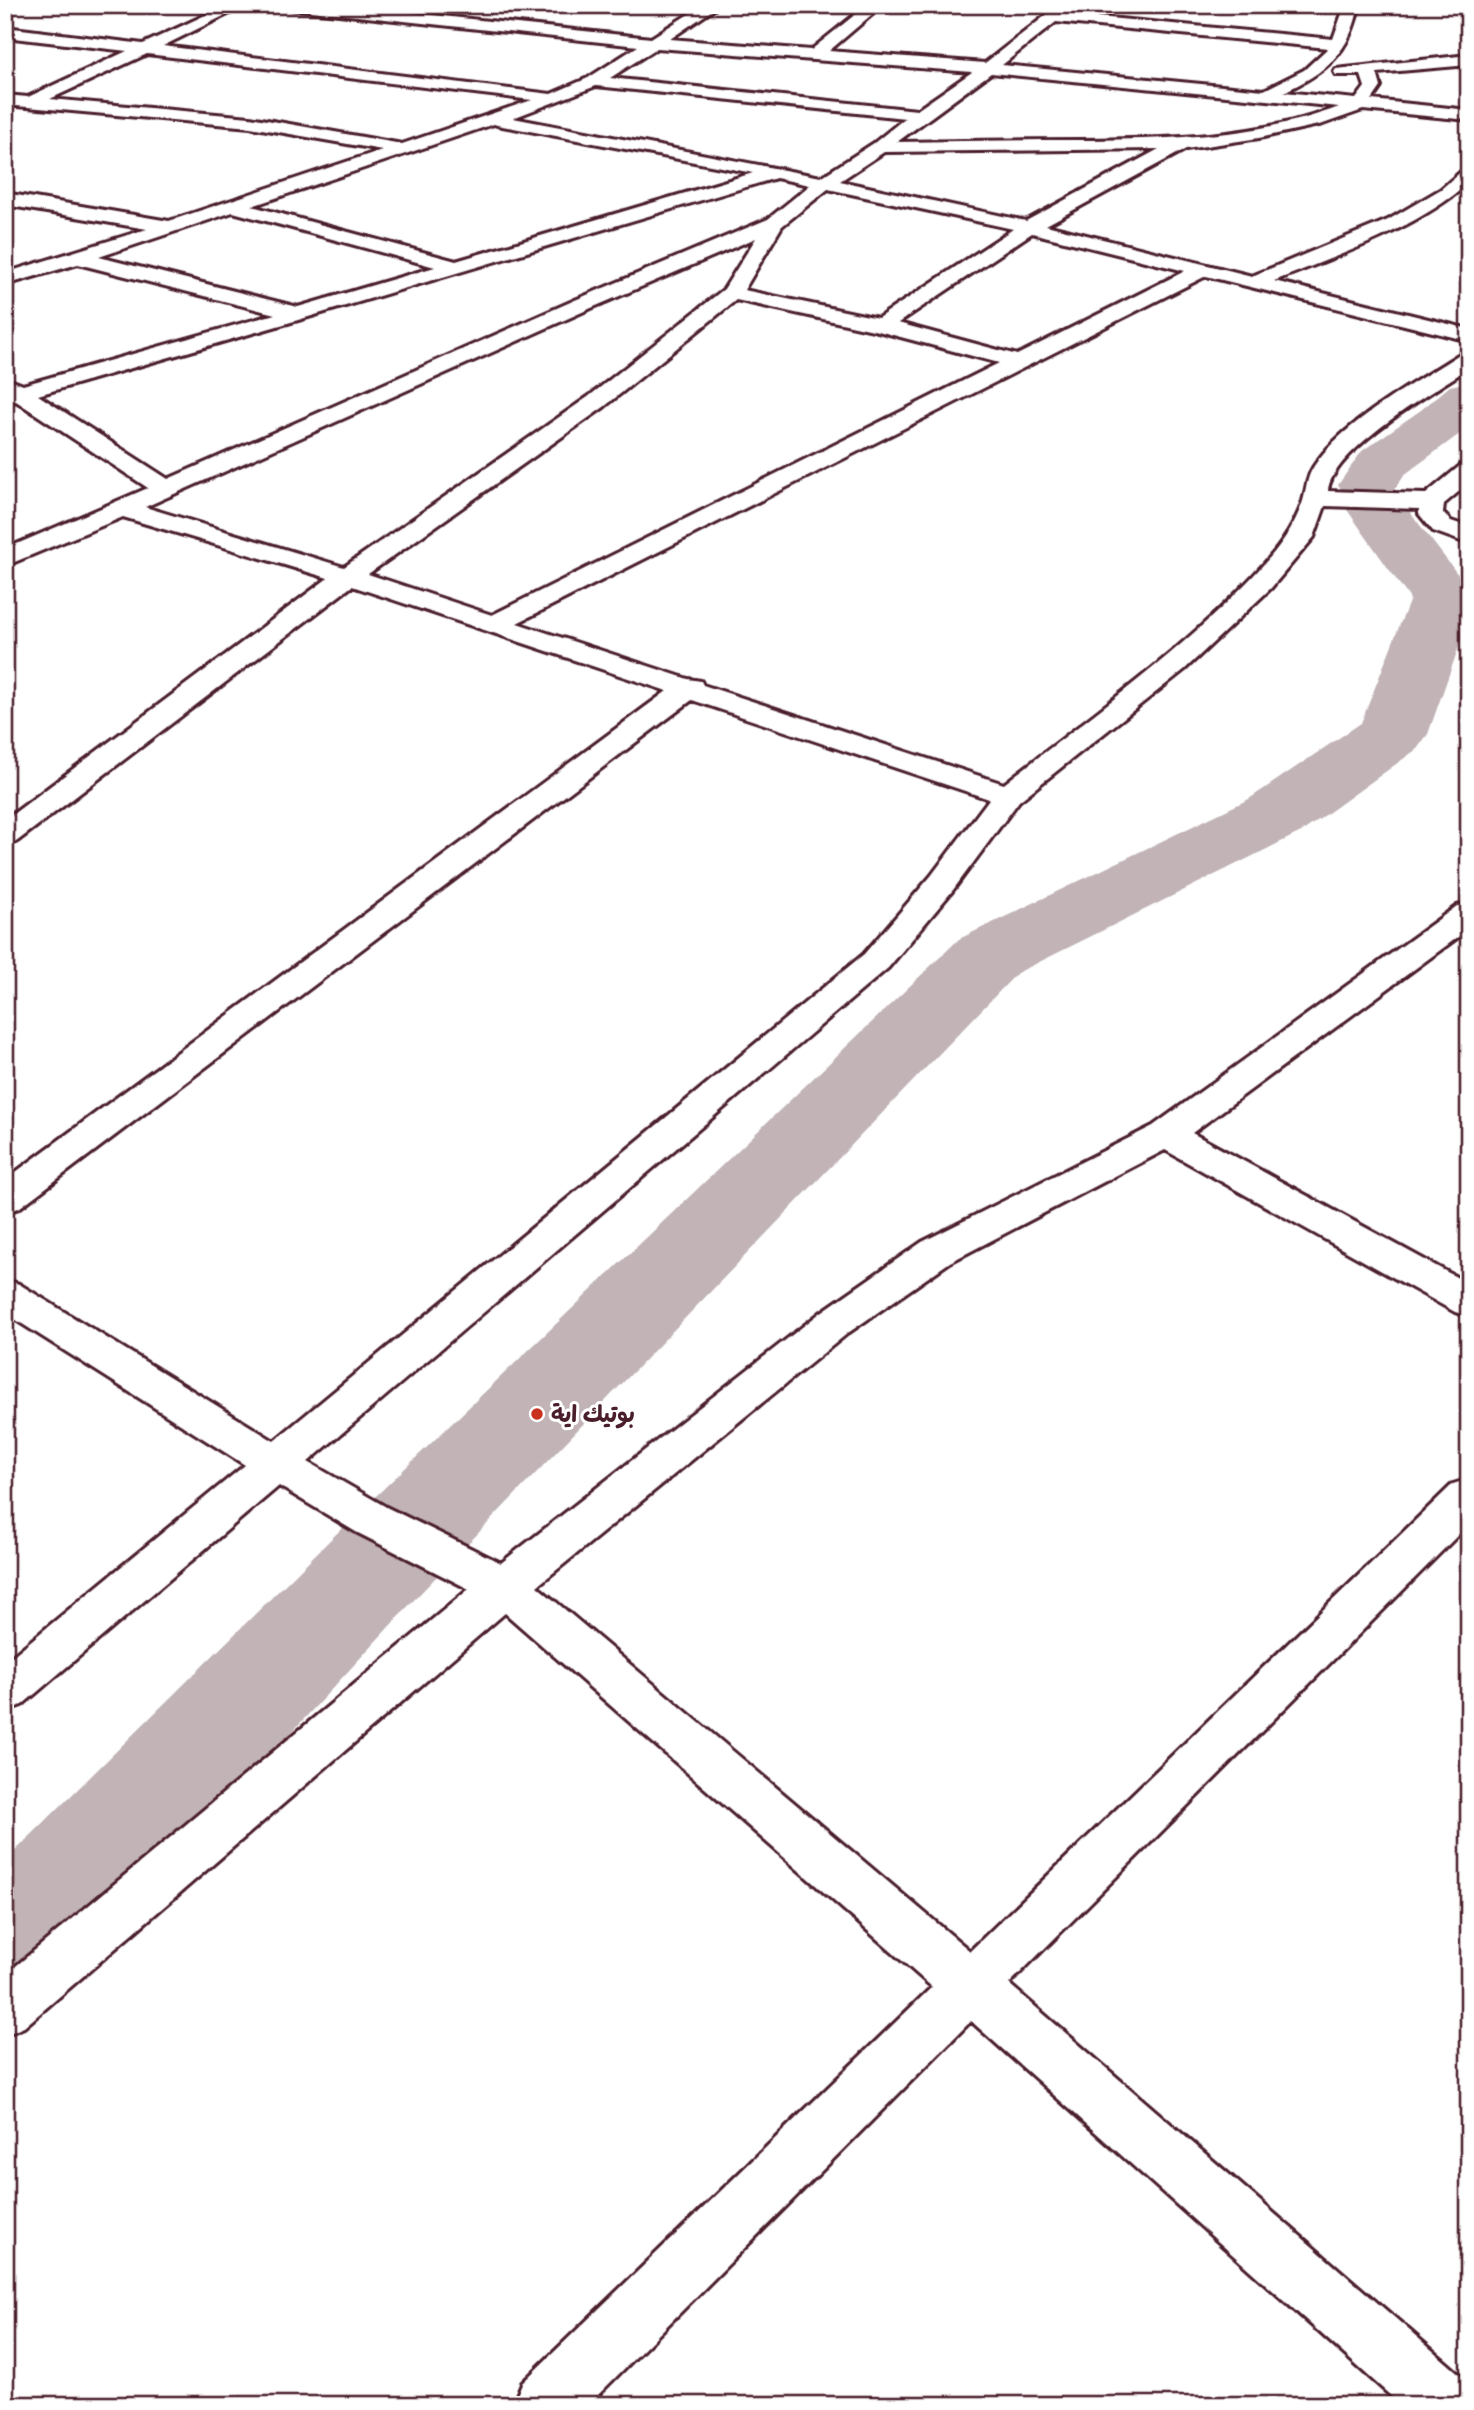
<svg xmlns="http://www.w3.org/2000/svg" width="1474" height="2410" font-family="'Gochi Hand','Playpen Sans Arabic',sans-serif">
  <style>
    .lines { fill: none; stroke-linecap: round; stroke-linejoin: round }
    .river { fill: #c1b3b6; fill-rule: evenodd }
    .minor-casing { stroke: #4a1f2b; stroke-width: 6 }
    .minor { fill: #fff; fill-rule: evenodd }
    .poi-dot { fill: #c8321e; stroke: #fff; stroke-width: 2.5 }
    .labels { text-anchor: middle; stroke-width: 6; stroke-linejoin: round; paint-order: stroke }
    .poi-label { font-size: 23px; font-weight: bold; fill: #4a1f2b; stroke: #fff; text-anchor: start }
  </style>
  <rect width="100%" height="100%" fill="#fff"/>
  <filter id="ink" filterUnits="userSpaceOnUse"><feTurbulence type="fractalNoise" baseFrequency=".0143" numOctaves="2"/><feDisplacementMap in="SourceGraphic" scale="14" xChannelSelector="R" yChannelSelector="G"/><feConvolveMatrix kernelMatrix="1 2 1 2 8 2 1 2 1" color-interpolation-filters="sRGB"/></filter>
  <g filter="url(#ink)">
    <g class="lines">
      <path class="river" d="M1469,382v45l-65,48 -12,18 4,1 73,95v29l-41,116 -11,15 -114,82 -286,142 -605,629 -361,391 -46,18v-150l327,-323 627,-599 290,-140 112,-76 49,-124 -65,-92 6,-8 -13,-14 24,-34 59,-41 29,-24z"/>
      <defs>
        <path id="minor" d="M227,5h19l-83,41 388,48 37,-16 50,-32 -346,-37 -7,-4h52l314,33 52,-33h17l-50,34 141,11 56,-45h16l-54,46 156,12 74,-58h16l-9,9 267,25 12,-34h14c-9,48 -33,67 -75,87l72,7 9,-12 -4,-12h-25l-2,-3 2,-3 133,-14v10l-92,8 4,14 -9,13 97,10v10l-106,-10 -40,14 -64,14 -73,11 -140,76 206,51 136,-56 53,-31 22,-19 6,-1v14c-57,48 -128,71 -195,98l195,48v12l-263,-65 -689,347 171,56 13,2 2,4 301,99c85,-67 175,-130 249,-208 22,-23 40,-45 50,-75 4,-13 3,-23 11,-35 27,-43 104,-85 147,-113l8,-1v16c-34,22 -138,83 -141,123l98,3 35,-29 8,-2v20l-25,21 -1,9 8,8 18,6v17l-36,-13 -14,-17v-5l-94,-3 -11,31 -43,51 -87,82 -165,131 -66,89 -65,78 -580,494 80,46 113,55 319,-250 102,-71 231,-116 304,-220 12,-3v26l-277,204 277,151v32l-14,-4 -290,-162 -215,112 -102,71 -311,253 433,365 483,-467 16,-5v45l-460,460 460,398v23h-68l-430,-384 -383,384h-75l9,-22 410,-396 -427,-374 -481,414 -19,8v-60l464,-386 -113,-57 -77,-46 -257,219 -17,6v-49l240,-197 -240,-152v-33l14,4 255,157 590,-487 67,-78 58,-77 -297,-99 -673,508 -14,4v-32l662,-489 -315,-105 -336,256 -11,2v-24l323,-242 -205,-61 -118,49v-17l143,-61 -132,-87 -11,3v-26l18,7 252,-71 -197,-50 -73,21v-12l142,-44 -142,-24v-12l164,28 213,-71 -132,-23 -245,-22v-10l23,2 99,-46 -122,-14v-10l138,17zM1056,22l272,26 -24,22 -40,20 -262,-25zM657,48l315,24 -55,38 -307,-32zM147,54l385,46 -130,44 -152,-27 -200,-18zM991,73l348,34c-83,31 -172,32 -259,33 -61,0 -122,1 -183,2zM596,86l309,32 -31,25 -53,34 -308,-59zM494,124l3,1 256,48 -297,88 -204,-55zM1159,149l-133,72 -186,-40 44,-29zM776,178l34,7 -42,34 -193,81 -407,179 -130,-84 267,-77zM828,189l185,40 -135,89 -134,-28 38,-64zM233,212l202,55 -137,40 -199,-50zM1032,233l153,38 -168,84 -119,-32zM756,238l-32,51 -136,108 -244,170 -199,-60 444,-198zM736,300l142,31 121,32 -507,252 -124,-41 236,-167z"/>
      </defs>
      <use href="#minor" class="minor-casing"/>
      <use href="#minor" class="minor"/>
    </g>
  </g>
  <circle class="poi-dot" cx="537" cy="1414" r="7"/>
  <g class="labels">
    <g class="poi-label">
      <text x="551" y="1422">بوتيك اية</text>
    </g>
  </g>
  <rect width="1474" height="2410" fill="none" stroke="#fff" stroke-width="28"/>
  <rect x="14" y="14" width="1446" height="2382" fill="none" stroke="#4a1f2b" stroke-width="2.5" filter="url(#ink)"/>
</svg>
